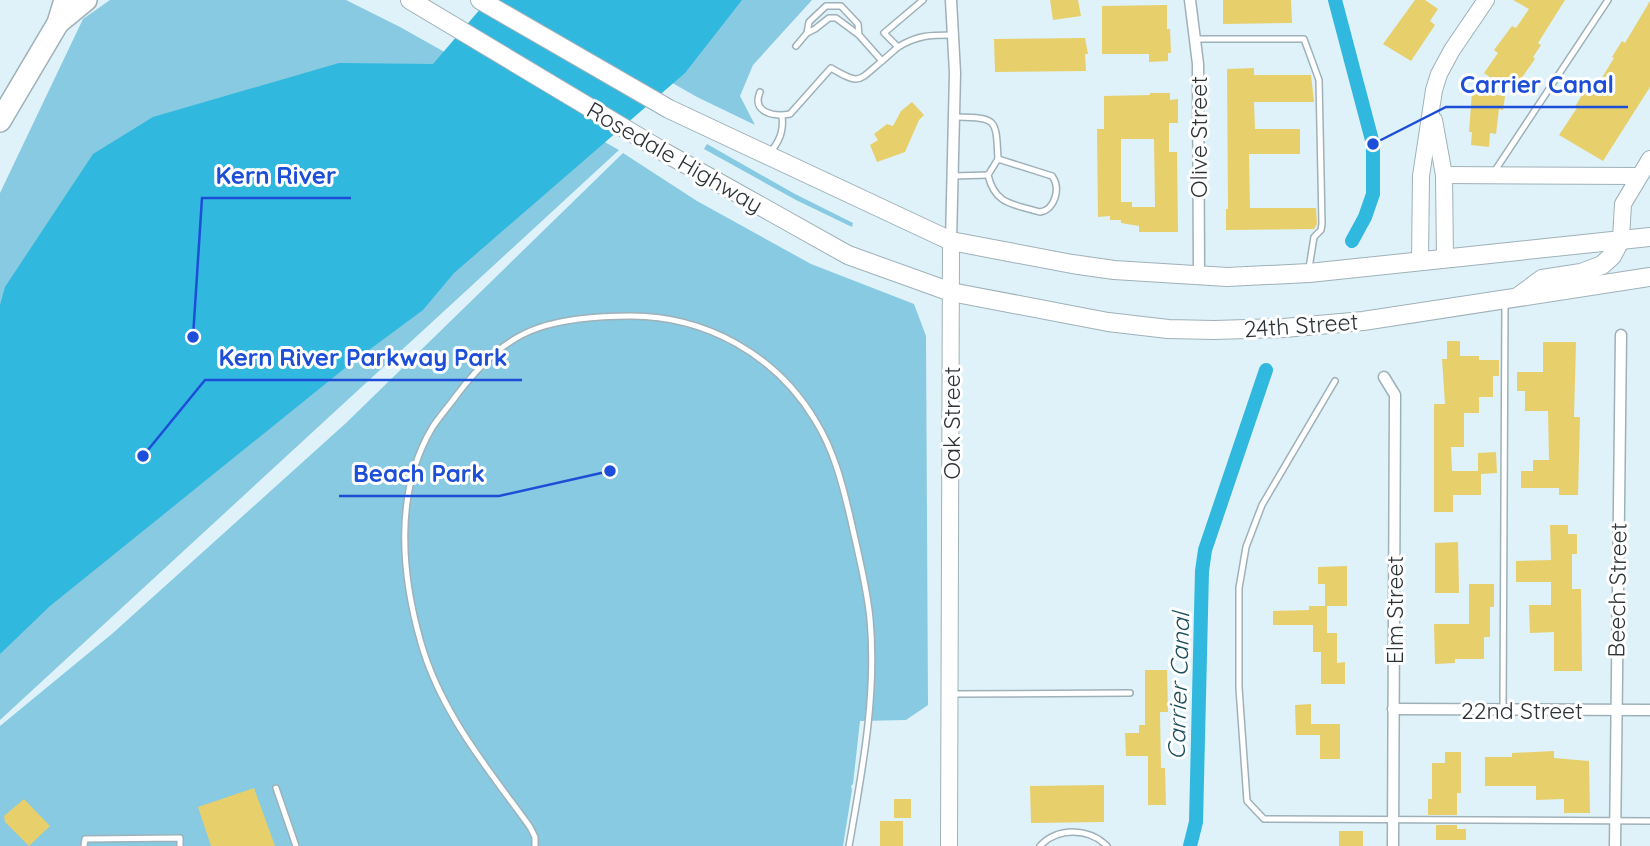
<svg xmlns="http://www.w3.org/2000/svg" width="1650" height="846" font-family="Quicksand,sans-serif">
<rect width="100%" height="100%" fill="#dff2f9"/>
<g fill="#87cae1">
<path d="M110 0H346L400 27 619 150 0 720V193L83 19Z"/>
<path d="M527 0H812L753 65 740 96 755 125 697 97Z"/>
<path d="M707 144 795 194 853 223 852 227 796 200 704 149Z"/>
<path d="M623 153 697 201 811 264 914 304 926 336 928 705 906 720 860 721 853 784 851 786 852 790 843 846H0V726L113 633 346 423Z"/>
</g>
<path fill="#30b8de" d="M488 0H742L685 73 454 273 423 310 350 364 50 606 0 654V305L5 287 93 154 153 117 339 63 433 64Z"/>
<g fill="none" stroke-linecap="round" stroke-linejoin="round">
<g stroke="#30b8de" stroke-width="14">
<path d="M1335 0 1373 144V194L1365 217 1352 241"/>
<path d="M1190 846 1196 822 1202 571 1205 550 1266 370"/>
</g>
</g>
<g fill="#e7cf6b" fill-rule="evenodd">
<path d="M1050 0H1078L1081 16 1053 20Z"/>
<path d="M1223 0H1291L1292 23 1223 24Z"/>
<path d="M1415 0H1425L1438 9 1430 21 1435 25 1411 61 1383 44Z"/>
<path d="M1513 0H1565L1538 43 1541 45 1533 57 1535 59 1518 83 1508 77 1506 88 1484 73 1498 53 1494 50 1512 26 1516 28 1529 9Z"/>
<path d="M1650 1V87L1603 161 1559 135 1577 108 1575 107 1585 89 1592 94 1614 58 1612 57 1622 41 1625 43Z"/>
<path d="M1167 5V29H1170L1171 53H1168V61L1149 62V54H1102V6Z"/>
<path d="M1085 38 1088 54H1085L1086 71 995 72 994 39Z"/>
<path d="M1254 68V75H1311L1314 102H1254L1255 129H1300V154H1249L1250 208H1316L1317 224 1314 229 1226 230V209H1228L1227 69Z"/>
<path d="M1472 92 1505 96 1503 110 1499 109 1496 134 1490 133 1489 147 1471 145 1472 132H1469Z"/>
<path d="M1150 93H1170V100L1178 99V123H1169V152H1177L1178 232H1139V226L1121 223V220H1110V216L1098 217 1097 129H1104V96L1150 95ZM1121 139H1154L1155 207H1132V202H1121Z"/>
<path d="M912 102 924 115 919 120 905 152 877 162 870 145 878 140 874 134 887 124 893 126 901 111Z"/>
<path d="M1447 341H1460V356H1479V360H1499V376H1493V397H1479V413H1464V447H1451L1452 471H1478V453L1496 452 1497 473 1481 474V495H1453V512H1434V404H1445L1442 359H1447Z"/>
<path d="M1543 342H1576L1574 417H1580L1578 495H1559V488H1521V471H1533V460H1549L1548 411H1525V391H1517V372H1543Z"/>
<path d="M1550 525H1568V534H1577V554H1572V589H1581L1582 671H1554V632L1530 633 1529 605H1551V582H1516V561L1551 560Z"/>
<path d="M1458 542 1459 593H1435V543Z"/>
<path d="M1347 566V606H1325V584H1318V567Z"/>
<path d="M1469 584H1494V607H1490V637H1484V659H1455V663L1435 664 1434 624H1469Z"/>
<path d="M1309 606H1327V633H1337V663L1345 662V684H1321V652H1313V625H1273V611L1309 610Z"/>
<path d="M1145 670H1167L1168 712H1160L1161 768H1165L1166 805H1148V756H1126L1125 733H1139V725H1145Z"/>
<path d="M1311 704V724H1340V759H1320V735H1296L1295 705Z"/>
<path d="M1554 751V758L1589 761 1590 813H1564V799L1536 800V786H1485V757H1512V753Z"/>
<path d="M1445 752H1461V793H1457V815H1428V799H1432V763H1445Z"/>
<path d="M1104 785V822L1031 823 1030 786Z"/>
<path d="M254 788 275 846H211L198 807Z"/>
<path d="M24 799 50 826 29 846 5 822 4 816Z"/>
<rect x="894" y="799" width="17" height="19"/>
<rect x="880" y="821" width="23" height="25"/>
<path d="M1436 825H1457V829H1466V840H1436Z"/>
<rect x="1339" y="831" width="24" height="15"/>
</g>
<g fill="none" stroke-linecap="round" stroke-linejoin="round">
<defs>
<g id="lane">
<path d="M923 0 884 33 898 47C918 35 930 35 953 35"/>
<path d="M859 35 836 18H829L815 29 807 33 809 22 826 6H841L858 24 859 35 882 61 898 47"/>
<path d="M1196 39H1304L1319 80 1322 224 1321 230 1314 237 1309 268"/>
<path d="M796 46 807 33"/>
<path d="M760 92C751 113 775 117 790 114L831 68C860 85 857 82 882 61"/>
<path d="M954 117C997 118 996 117 998 159"/>
<path d="M769 154C779 142 784 132 782 116"/>
<path d="M998 159 1052 176C1061 188 1055 210 1040 212 1013 204 995 205 988 175Z"/>
<path d="M1494 172 1608 0"/>
<path d="M953 176 988 175"/>
<path d="M1335 381 1262 505 1246 547 1239 588V688L1247 801 1264 819 1650 821"/>
<path d="M953 694 1130 693"/>
<path d="M1503 710 1505 303"/>
<path d="M276 788 296 846"/>
<path d="M84 846 85 839 180 838V846"/>
<path d="M535 846V837L530 827C488 769 441 713 421 643 401 574 394 492 432 428 439 417 449 406 456 396 478 367 503 340 538 328 567 318 601 316 631 316 706 316 776 355 815 420 834 450 843 486 851 521 858 553 867 587 870 619 877 695 862 772 849 846"/>
<path d="M1040 846C1058 827 1089 828 1107 846"/>
</g>
<g id="street">
<path d="M951 0 955 73 951 241"/>
<path d="M1190 0 1198 64 1199 275"/>
<path d="M1384 377 1395 395 1393 846"/>
<path d="M1393 709 1650 710"/>
<path d="M1615 846 1621 335"/>
</g>
<g id="secondary">
<path d="M1434 120 1444 175 1445 257"/>
<path d="M1444 175 1638 176"/>
<path d="M1621 239 1623 204 1650 159"/>
<path d="M1420 260 1421 176 1434 90 1439 74 1452 50 1486 0"/>
<path d="M949 846 951 241"/>
</g>
<g id="primary">
<path d="M410 0 664 152 848 255 951 292 1108 322 1168 329 1214 330 1284 328 1363 321 1650 277"/>
<path d="M480 0 669 109 951 241 1072 264 1114 270 1227 277 1309 273 1650 237"/>
<path d="M1519 296 1542 279 1581 273 1602 265 1612 256 1621 239"/>
</g>
<g id="highway">
<path d="M58 23 86 0"/>
<path d="M0 121 58 23 65 0"/>
</g>
</defs>
<use href="#lane" stroke="#9fb1b8" stroke-width="8"/>
<use href="#street" stroke="#9fb1b8" stroke-width="13"/>
<use href="#secondary" stroke="#9fb1b8" stroke-width="18"/>
<use href="#primary" stroke="#9fb1b8" stroke-width="20"/>
<use href="#highway" stroke="#9fb1b8" stroke-width="24"/>
<use href="#lane" stroke="#fff" stroke-width="5"/>
<use href="#street" stroke="#fff" stroke-width="10"/>
<use href="#secondary" stroke="#fff" stroke-width="16"/>
<use href="#primary" stroke="#fff" stroke-width="18"/>
<use href="#highway" stroke="#fff" stroke-width="21"/>
</g>
<g text-anchor="middle" dominant-baseline="central" stroke-width="6" stroke-linejoin="round" paint-order="stroke">
<g font-size="23" fill="#2c3336" stroke="#fff">
<text transform="translate(1198 137) rotate(-90)">Olive Street</text>
<text transform="translate(675 157) rotate(30)">Rosedale Highway</text>
<text transform="translate(1301 325) rotate(-4)">24th Street</text>
<text transform="translate(951 423) rotate(-90)">Oak Street</text>
<text transform="translate(1617 590) rotate(-89)">Beech Street</text>
<text transform="translate(1394 610) rotate(-90)">Elm Street</text>
<text x="1522" y="710">22nd Street</text>
</g>
<g font-size="24" font-style="italic" fill="#184e5e" stroke="#fff">
<text transform="translate(1178 686) rotate(-88)">Carrier Canal</text>
</g>
</g>
<path fill="none" stroke="#1d4ed8" stroke-width="2.5" d="M1373 144L1446 107H1628M193 337L202 198H351M143 456L205 380H522M610 471L499 496H339"/>
<g fill="#1d4ed8" stroke="#fff" stroke-width="2.5">
<circle cx="1373" cy="144" r="7"/>
<circle cx="193" cy="337" r="7"/>
<circle cx="143" cy="456" r="7"/>
<circle cx="610" cy="471" r="7"/>
</g>
<g font-size="24" text-anchor="middle" font-weight="bold" fill="#1d4ed8" stroke="#fff" stroke-width="6" stroke-linejoin="round" paint-order="stroke">
<text x="1537" y="93">Carrier Canal</text>
<text x="276" y="184">Kern River</text>
<text x="363" y="366">Kern River Parkway Park</text>
<text x="419" y="482">Beach Park</text>
</g>
</svg>
